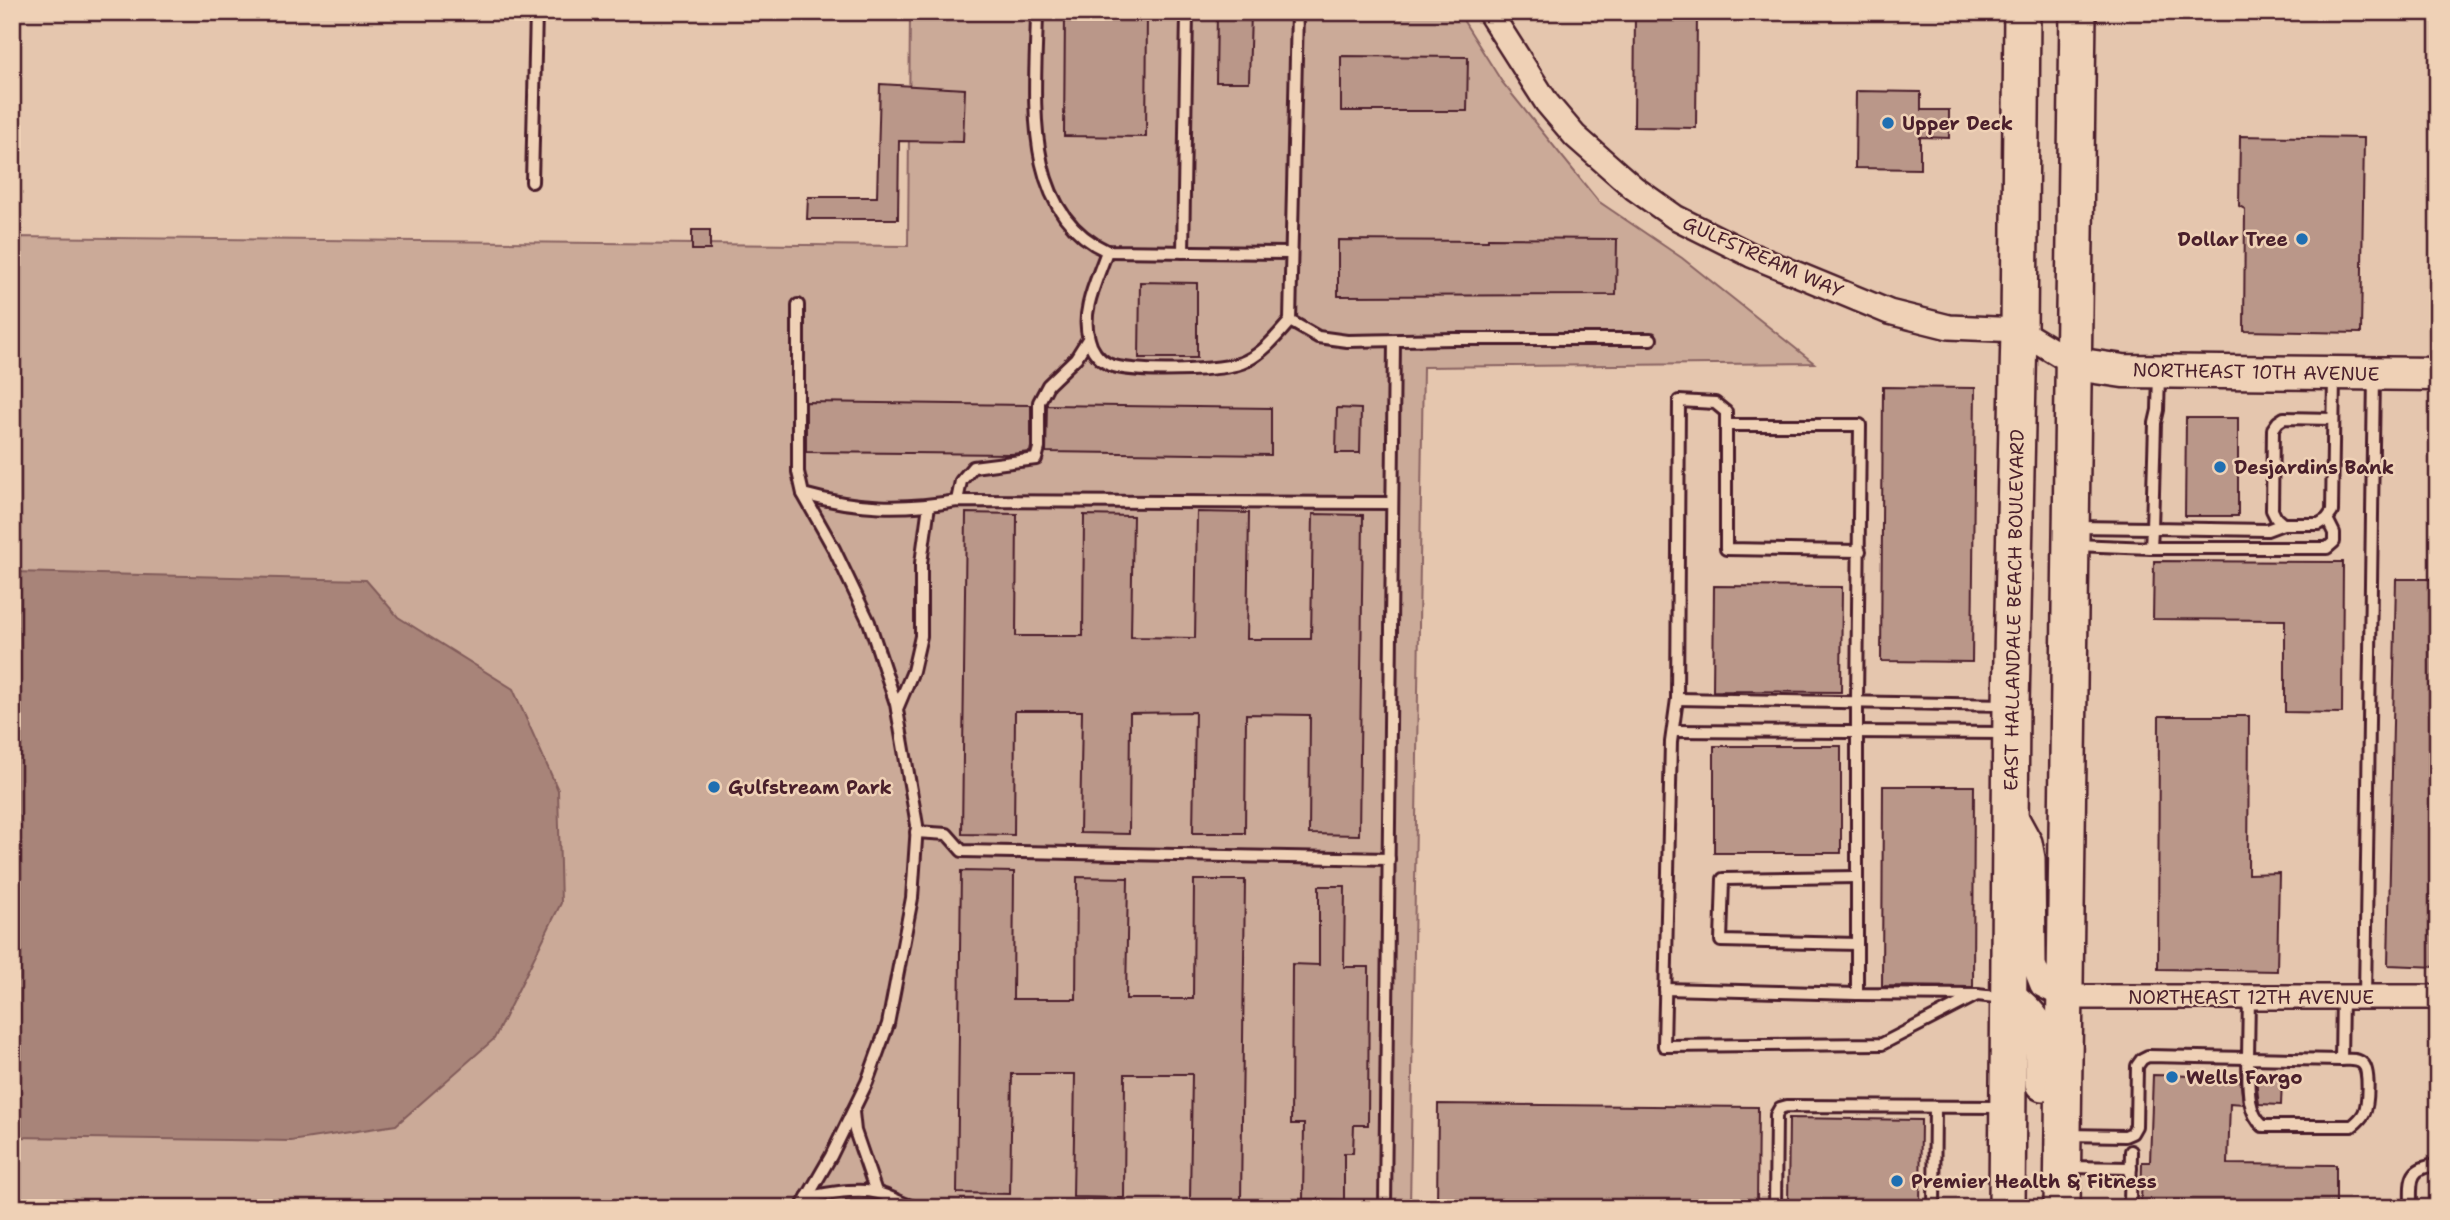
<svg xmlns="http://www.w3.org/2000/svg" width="2450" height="1220" font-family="'Shantell Sans',sans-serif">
<rect width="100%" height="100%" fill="#e5c6ae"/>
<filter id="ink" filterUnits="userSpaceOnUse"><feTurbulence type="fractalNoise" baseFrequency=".0143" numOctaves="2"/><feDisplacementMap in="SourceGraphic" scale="14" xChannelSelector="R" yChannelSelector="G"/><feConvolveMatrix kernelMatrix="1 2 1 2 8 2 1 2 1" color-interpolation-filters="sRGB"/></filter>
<g filter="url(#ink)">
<path fill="#cbaa98" stroke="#8a6462" stroke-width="2" d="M910 12H1458L1502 82 1598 201 1682 258 1814 363 1423 367 1410 1208H12V237L908 246Z"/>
<path fill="#a88479" stroke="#825c5a" stroke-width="2" d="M12 572 366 580 398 617 513 689 558 790 561 903 494 1039 396 1125 291 1141 12 1137Z"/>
<g fill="#ba9789" stroke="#4a1f2b" stroke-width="2">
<path d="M1065 12H1147L1146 137 1064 136Z"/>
<path d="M1217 12H1251L1249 82H1216Z"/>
<path d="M1635 12H1697L1696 128 1634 127Z"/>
<path d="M1341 56 1468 57 1467 111H1341Z"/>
<path d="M880 84 965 89 963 142 899 141 898 219H807L808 197H877Z"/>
<path d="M1856 91 1921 92V110H1949V138L1920 137V169L1855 168Z"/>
<path d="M2240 136 2364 138 2361 333 2244 331 2245 209 2239 206Z"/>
<rect x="692" y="230" width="18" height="20"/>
<path d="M1488 238 1617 239 1616 295 1338 296V240L1488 241Z"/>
<path d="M1140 282 1197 283V358H1139Z"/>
<path d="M1883 387 1975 388 1972 662 1881 661Z"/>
<path d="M806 402 1031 405V447L1030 452 1011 454 806 452Z"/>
<path d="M1047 405 1271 408V455L1046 452Z"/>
<path d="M1337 408 1361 409 1360 453H1336Z"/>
<path d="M2186 418H2238V516H2185Z"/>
<path d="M1197 512 1249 513 1247 639H1311L1313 514 1363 515 1359 835 1309 834 1310 715 1246 714 1245 833H1193L1195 712 1130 713 1129 834 1080 833 1082 711H1015L1014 835 962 834 966 513 1017 514 1016 636H1083L1084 515 1133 516 1131 637 1195 638Z"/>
<path d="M2154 561 2343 562 2342 713 2285 712V620L2153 619Z"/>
<path d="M2396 579H2438V967L2388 965Z"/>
<path d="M1714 586 1842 587 1841 692 1713 691Z"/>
<path d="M2159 716H2249L2248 874 2279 873 2277 971 2158 969Z"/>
<rect x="1714" y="746" width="127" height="107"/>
<path d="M1883 786H1974L1973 987 1882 986Z"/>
<path d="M961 871 1014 872 1013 999H1076L1077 877 1128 878 1126 999H1193L1194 880H1245L1241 1200H1190L1192 1074H1125L1124 1198 1073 1197 1075 1074H1012L1010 1194 957 1193Z"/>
<path d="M1319 886H1345L1344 967H1369L1368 1125H1354L1353 1153H1344V1200L1303 1199 1304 1124H1291L1292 964 1319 965Z"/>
<path d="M2153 1075 2240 1077 2243 1104 2230 1103 2228 1164 2336 1165V1208H2141L2142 1162H2150Z"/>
<path d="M2256 1078H2282L2281 1105 2259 1104Z"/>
<path d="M1438 1104 1758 1107 1757 1208H1437Z"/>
<path d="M1789 1118 1921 1120 1920 1208H1788Z"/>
</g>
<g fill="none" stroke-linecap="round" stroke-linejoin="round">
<defs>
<g id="lane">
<path d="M1037 12C1036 92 1019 211 1107 251L1290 253"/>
<path d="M532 182 536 12"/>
<path d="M1107 251C1098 278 1080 311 1089 339 1091 349 1098 359 1108 364 1128 374 1226 372 1246 361 1264 352 1277 336 1290 321L1318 337 1347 341 1454 339H1651"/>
<path d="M1183 252 1187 14"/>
<path d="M798 305V472L803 494C856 509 903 510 957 501L1392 503"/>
<path d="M1290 321 1297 12"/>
<path d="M2159 374 2158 410 2155 423 2152 528 2267 530 2283 524"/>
<path d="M2333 419 2284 418 2278 422 2273 429 2272 510 2276 518 2283 524H2319L2327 519 2332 512 2334 376"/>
<path d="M1726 425V412L1715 403 1679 401 1677 699 1671 742 1664 1046 1882 1044 1977 995 2005 998"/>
<path d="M957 501 961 481 973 467 1036 459 1039 448V402L1048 385 1076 358 1088 339"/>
<path d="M2075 527 2152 528 2151 548"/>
<path d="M2075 545 2151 548H2327L2334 542V533L2327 519"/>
<path d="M1860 551 1726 549V425H1860L1857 701V994L1977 995"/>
<path d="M1677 699 2007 705"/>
<path d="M897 709 913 671 921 636V563L929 505"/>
<path d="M1673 731 2006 733"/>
<path d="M916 832 947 834 962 851 1389 859"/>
<path d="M1857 944 1721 941 1723 879 1857 877"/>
<path d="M1665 989 1857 994"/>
<path d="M2365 997 2374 377"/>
<path d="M2341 1060C2348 1060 2357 1058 2363 1064 2370 1070 2368 1105 2364 1113 2361 1119 2357 1122 2352 1126H2263C2245 1111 2249 1080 2248 1058L2341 1060 2342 997"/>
<path d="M853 1112 855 1131 876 1192"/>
<path d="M2067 1135 2125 1136 2132 1133 2136 1126 2137 1066 2142 1059 2148 1056 2248 1058 2249 997"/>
<path d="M2067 1167 2131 1168"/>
<path d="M807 1197C827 1194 859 1187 878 1193 893 1197 904 1206 919 1208"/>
<path d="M2130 1205 2131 1151"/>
<path d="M801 1208 831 1156 867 1082 888 1024 912 898 917 825 896 704 869 622 834 549 803 494"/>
<path d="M1385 1208 1394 341"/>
<path d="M1775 1208 1776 1115 1780 1108 1787 1106 2002 1107"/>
<path d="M1934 1208 1935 1107"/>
<path d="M2411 1208C2411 1182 2407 1167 2438 1165"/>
</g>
<g id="street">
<path d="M1489 12 1547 103 1575 136 1634 188 1675 217 1751 255 1889 312 1949 327 2019 330 2075 364"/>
<path d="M2012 809 2030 842 2033 858 2034 965 2042 985 2065 997H2438"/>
</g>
<path id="secondary" d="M2075 364 2123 371 2438 374"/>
<g id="primary">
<path d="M2010 999C2045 1027 2043 1039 2043 1083"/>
<path d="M2007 1208 2011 705 2019 330 2022 12"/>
<path d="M2062 1208 2078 12"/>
</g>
</defs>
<use href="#lane" stroke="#4a1f2b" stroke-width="16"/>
<use href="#street" stroke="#4a1f2b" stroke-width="28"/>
<use href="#secondary" stroke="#4a1f2b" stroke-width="37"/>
<use href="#primary" stroke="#4a1f2b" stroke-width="40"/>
<use href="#lane" stroke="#efd1b6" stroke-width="10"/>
<use href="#street" stroke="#efd1b6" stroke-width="23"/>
<use href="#secondary" stroke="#efd1b6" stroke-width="32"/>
<use href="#primary" stroke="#efd1b6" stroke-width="35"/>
</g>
</g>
<g fill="#1f6fb2" stroke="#efd1b6" stroke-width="2.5">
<circle cx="1888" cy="123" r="7"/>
<circle cx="2302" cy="239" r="7"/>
<circle cx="2220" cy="467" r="7"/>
<circle cx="714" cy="787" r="7"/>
<circle cx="2172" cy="1077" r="7"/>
<circle cx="1897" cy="1181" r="7"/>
</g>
<g text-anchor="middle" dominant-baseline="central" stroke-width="5" stroke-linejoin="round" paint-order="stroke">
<g font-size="19" font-weight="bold" fill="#4a1f2b" stroke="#efd1b6" text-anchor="start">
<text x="1902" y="123">Upper Deck</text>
<text x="2288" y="239" text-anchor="end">Dollar Tree</text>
<text x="2234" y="467">Desjardins Bank</text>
<text x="728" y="787">Gulfstream Park</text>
<text x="2186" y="1077">Wells Fargo</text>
<text x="1911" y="1181">Premier Health &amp; Fitness</text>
</g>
<g font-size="19" fill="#4a1f2b" stroke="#efd1b6">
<text transform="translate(1763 257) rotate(24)">GULFSTREAM WAY</text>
<text transform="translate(2256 372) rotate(1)">NORTHEAST 10TH AVENUE</text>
<text transform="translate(2014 610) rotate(-89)">EAST HALLANDALE BEACH BOULEVARD</text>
<text x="2251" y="997">NORTHEAST 12TH AVENUE</text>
</g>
</g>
<rect width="2450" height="1220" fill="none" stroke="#efd1b6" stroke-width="42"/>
<rect x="21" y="21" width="2408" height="1178" fill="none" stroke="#4a1f2b" stroke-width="2.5" filter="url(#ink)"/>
</svg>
